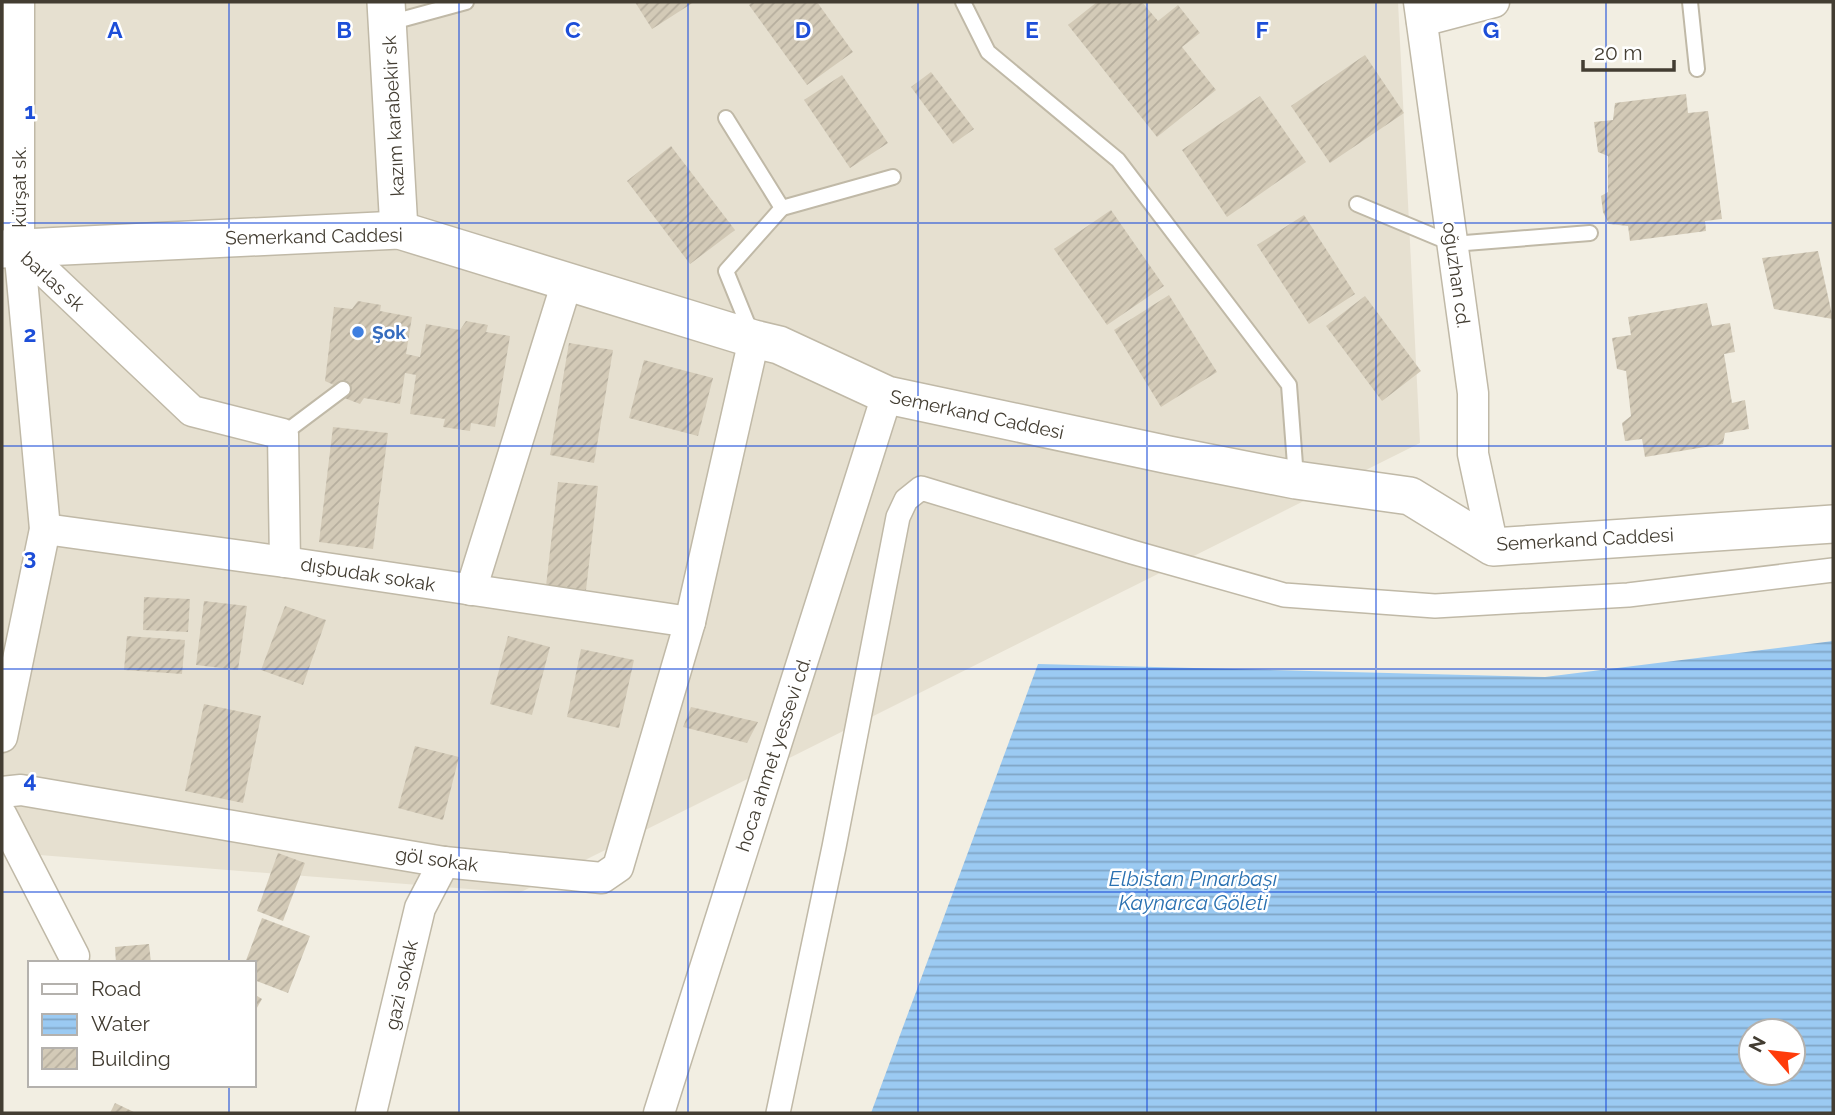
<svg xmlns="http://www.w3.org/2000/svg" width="1835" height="1115" font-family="Raleway,sans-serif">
<defs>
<pattern id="water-rules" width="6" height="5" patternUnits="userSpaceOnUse" patternTransform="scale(1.75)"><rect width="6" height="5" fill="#9bcaf2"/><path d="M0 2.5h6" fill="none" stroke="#80a5c5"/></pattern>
<pattern id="building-hatch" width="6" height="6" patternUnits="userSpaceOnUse" patternTransform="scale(1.75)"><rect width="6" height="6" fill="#d3cab7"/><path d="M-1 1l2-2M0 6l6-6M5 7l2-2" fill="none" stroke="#b6ae9e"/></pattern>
</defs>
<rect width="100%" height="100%" fill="#f2eee2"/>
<path fill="#e6e0d0" d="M2 2H1398L1420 443 519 893 2 852Z"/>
<path fill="url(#water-rules)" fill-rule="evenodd" d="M1833 641V1113H871L1038 664 1545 677ZM1751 1031H1793V1073H1751Z"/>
<g fill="url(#building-hatch)">
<path d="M635 2H694L652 29Z"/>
<path d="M753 2H817L853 52 807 85 749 5Z"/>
<path d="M1097 2H1142L1158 21 1178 5 1200 33 1182 47 1216 90 1157 137 1068 25Z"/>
<path d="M1365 55 1404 113 1330 163 1291 106Z"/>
<path d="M931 72 974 129 953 144 911 87Z"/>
<path d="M842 75 888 143 850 168 804 100Z"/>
<path d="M1686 94 1688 113 1708 111 1722 219 1705 221 1706 231 1630 241 1628 226 1609 224 1603 212 1601 196 1608 192V156L1598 152 1594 122 1613 120 1615 103Z"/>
<path d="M1260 96 1306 162 1227 217 1182 150Z"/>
<path d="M671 146 735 230 690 264 627 181Z"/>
<path d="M1111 210 1164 286 1107 325 1054 249Z"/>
<path d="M1304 215 1355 294 1309 324 1257 245Z"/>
<path d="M1818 251 1833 319 1774 309 1762 258Z"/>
<path d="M1169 295 1217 372 1161 407 1114 330Z"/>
<path d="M1365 296 1421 371 1382 401 1326 326Z"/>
<path d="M358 301 381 305 380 311 412 317 406 354 420 357 426 324 460 330 466 321 488 325 486 332 510 336 495 427 471 423 470 431 443 427 445 419 410 414 416 375 405 373 400 404 364 398 360 404 342 397 343 389 325 381 334 307 352 309Z"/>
<path d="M1707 303 1712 326 1730 323 1735 352 1724 354 1732 403 1745 400 1749 429 1725 433 1723 444 1645 457 1642 439 1625 441 1622 423 1631 416 1626 371 1617 369 1612 338 1631 335 1628 317Z"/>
<path d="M569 343 613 350 594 463 550 455Z"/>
<path d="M644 360 713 378 698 436 629 418Z"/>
<path d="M333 427 388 433 373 549 319 542Z"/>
<path d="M558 482 598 486 586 590 546 586Z"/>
<path d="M144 597 190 599 188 632 143 630Z"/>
<path d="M204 601 247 606 238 670 196 665Z"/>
<path d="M285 606 326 620 303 685 261 670Z"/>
<path d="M127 636 185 640 182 674 124 670Z"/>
<path d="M508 636 550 647 532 715 490 704Z"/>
<path d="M581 649 634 660 619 728 567 717Z"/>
<path d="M204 704 261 716 243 803 185 791Z"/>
<path d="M691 707 758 722 747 743 683 727Z"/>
<path d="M415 746 459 757 443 820 398 808Z"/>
<path d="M278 853 305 863 283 921 257 911Z"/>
<path d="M262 918 310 936 288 993 254 980V963H245Z"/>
<path d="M149 944 151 963H116L115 947Z"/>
<path d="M254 994 262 999 254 1013Z"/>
<path d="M115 1103 136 1113H110Z"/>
</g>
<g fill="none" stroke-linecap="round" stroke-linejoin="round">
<defs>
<g id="service">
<path d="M963 2 988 52 1118 160 1289 385 1296 478"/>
<path d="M1690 2 1697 69"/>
<path d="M389 23 466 2"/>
<path d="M726 118 782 208 726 271 752 335"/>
<path d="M1357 204 1453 244 1590 233"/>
<path d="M782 208 893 177"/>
<path d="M283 434 343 389"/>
</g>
<path id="pedestrian" d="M778 1113 834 847 898 517 906 500 921 488 1132 552 1284 595 1435 606 1628 595 1833 570"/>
<g id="minor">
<path d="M1419 2 1473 393V454L1493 547"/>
<path d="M1422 21 1494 2"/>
<path d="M19 247V2"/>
<path d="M45 529 285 562 690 622"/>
<path d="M471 590 567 282"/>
<path d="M2 737 45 529 19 247 192 411 283 434 285 562"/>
<path d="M2 792 21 790 444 862 602 878 618 867 690 622 754 339"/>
<path d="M2 816 74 956"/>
<path d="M371 1113 420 908 444 862"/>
<path d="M659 1113 887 395"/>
</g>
<g id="tertiary">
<path d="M386 2 399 230"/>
<path d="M2 249 399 230 754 339 779 345 887 395 1169 455 1296 480 1410 496 1493 547 1833 524"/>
</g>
</defs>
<use href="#service" stroke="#c0b9a7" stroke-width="18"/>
<use href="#pedestrian" stroke="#c0b9a7" stroke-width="26"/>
<use href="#minor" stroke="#c0b9a7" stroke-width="33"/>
<use href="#tertiary" stroke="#c0b9a7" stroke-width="40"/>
<use href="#service" stroke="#fff" stroke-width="14"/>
<use href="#pedestrian" stroke="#fff" stroke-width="23"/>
<use href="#minor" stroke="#fff" stroke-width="30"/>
<use href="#tertiary" stroke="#fff" stroke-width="37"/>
</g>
<path fill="none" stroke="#1d4ed8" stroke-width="2" stroke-opacity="0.55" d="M229 2V963M459 2V1113M688 2V1113M918 2V1113M1147 2V1113M1376 2V1113M1606 2V1113M2 223H1833M2 446H1833M2 669H1833M2 892H1833M229 1085V1113"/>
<circle fill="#3f7fe0" stroke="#fff" stroke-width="2.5" cx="358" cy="332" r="7"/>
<g text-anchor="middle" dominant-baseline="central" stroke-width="5" stroke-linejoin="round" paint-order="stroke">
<g font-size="19" fill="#433d32" stroke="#fff">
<text transform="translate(393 116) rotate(-93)">kazım karabekir sk</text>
<text transform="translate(19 187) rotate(-90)">kürşat sk.</text>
<text transform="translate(314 236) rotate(-1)">Semerkand Caddesi</text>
<text transform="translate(1457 275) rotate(82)">oğuzhan cd.</text>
<text transform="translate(53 281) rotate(42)">barlas sk</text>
<text transform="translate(977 414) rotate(12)">Semerkand Caddesi</text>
<text transform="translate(1585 539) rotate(-3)">Semerkand Caddesi</text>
<text transform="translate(368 574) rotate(9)">dışbudak sokak</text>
<text transform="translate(773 754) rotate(-72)">hoca ahmet yessevi cd.</text>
<text transform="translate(437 859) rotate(8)">göl sokak</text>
<text transform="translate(401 985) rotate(-77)">gazi sokak</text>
</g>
<g font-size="19" font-weight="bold" fill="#366cbe" stroke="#fff" text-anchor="start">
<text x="372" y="332">Şok</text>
</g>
<g font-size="21" font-style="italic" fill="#2a71b1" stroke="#fff">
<text x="1193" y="878">Elbistan Pınarbaşı<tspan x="1193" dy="24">Kaynarca Göleti</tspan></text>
</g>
</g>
<g font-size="23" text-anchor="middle" font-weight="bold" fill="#1d4ed8" stroke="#fff" stroke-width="5" stroke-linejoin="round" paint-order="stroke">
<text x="115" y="38">A</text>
<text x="344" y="38">B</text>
<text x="573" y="38">C</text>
<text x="803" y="38">D</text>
<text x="1032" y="38">E</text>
<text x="1262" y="38">F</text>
<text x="1491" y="38">G</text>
<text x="30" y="119">1</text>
<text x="30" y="342">2</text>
<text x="30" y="565">3</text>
<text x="30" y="788">4</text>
</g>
<rect width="1835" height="1115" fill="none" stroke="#433d32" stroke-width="7"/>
<rect x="28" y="961" width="228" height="126" fill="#ffffff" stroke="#b4b1ad" stroke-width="2"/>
<rect x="42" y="984" width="35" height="10" fill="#ffffff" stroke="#b4b1ad" stroke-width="2"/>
<text x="91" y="996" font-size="21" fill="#433d32">Road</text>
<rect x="42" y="1014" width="35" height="21" fill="url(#water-rules)" stroke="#b4b1ad" stroke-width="2"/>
<text x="91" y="1031" font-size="21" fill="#433d32">Water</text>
<rect x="42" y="1048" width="35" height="21" fill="url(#building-hatch)" stroke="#b4b1ad" stroke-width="2"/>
<text x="91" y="1066" font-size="21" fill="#433d32">Building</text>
<g transform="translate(1772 1052) rotate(298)"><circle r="33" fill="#ffffff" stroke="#b4b1ad" stroke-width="2"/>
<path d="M0-5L12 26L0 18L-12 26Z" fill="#ff3c0b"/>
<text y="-10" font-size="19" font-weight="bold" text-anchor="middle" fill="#433d32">N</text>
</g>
<path d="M1583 60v10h91v-10" fill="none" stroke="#433d32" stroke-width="3.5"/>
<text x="1594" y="60" font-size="21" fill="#433d32" stroke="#ffffff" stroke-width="5" paint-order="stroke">20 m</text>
</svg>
